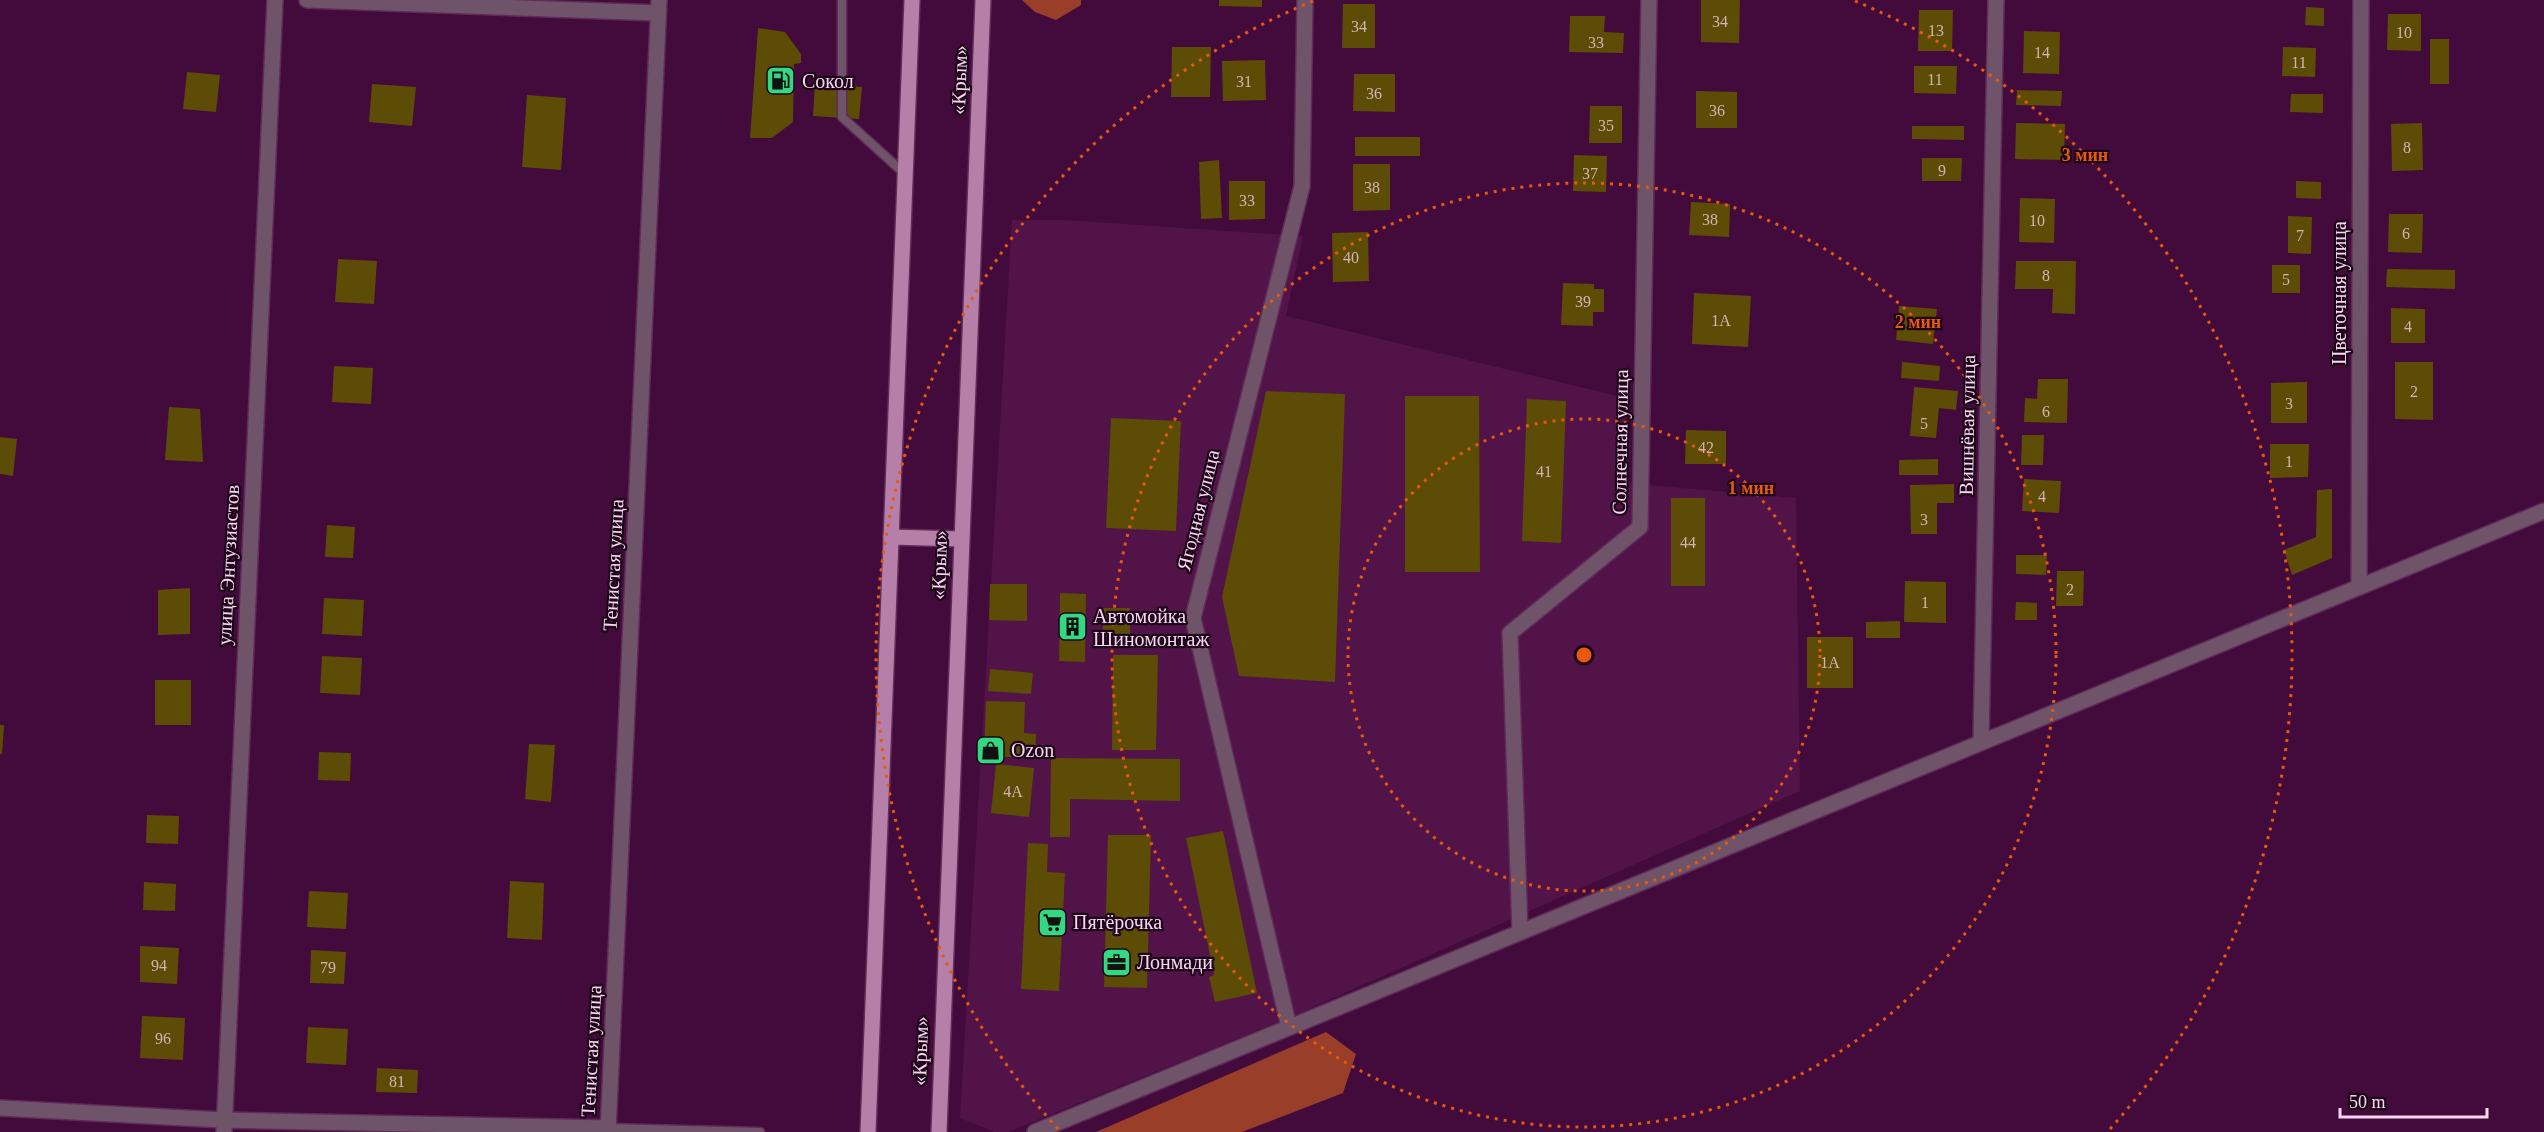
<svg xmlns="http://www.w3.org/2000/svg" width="2544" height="1132" font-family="'Times New Roman',serif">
<rect width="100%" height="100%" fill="#430b3b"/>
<path fill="#511348" d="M1012 220H1065L1303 236 1286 316 1626 398 1624 483 1796 498 1800 791 1295 1015 1008 1132H994L960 1118Z"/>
<g fill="#993e29">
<path d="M1022 0H1081V5L1056 20 1035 12Z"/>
<path d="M1326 1032 1356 1054 1343 1093 1242 1132H1096Z"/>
</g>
<g fill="#5c4c06">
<path d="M1219 0H1262V7L1219 6Z"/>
<path d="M1701 0H1740L1739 43 1701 42Z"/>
<path d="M1343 4H1375V48H1342Z"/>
<path d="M2306 7 2324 8V26L2305 25Z"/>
<path d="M1919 10H1953L1952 51H1918Z"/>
<path d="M2388 14H2421V51L2387 50Z"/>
<path d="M1570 16H1605L1604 32 1624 33 1623 53 1569 52Z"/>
<path d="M758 28 785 32 801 54V63L794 64 793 122 772 138H750Z"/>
<path d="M2024 31 2060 32 2059 74 2023 73Z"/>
<rect x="2430" y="39" width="19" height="45"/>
<path d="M1172 47H1211L1210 97H1171Z"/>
<path d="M2283 47 2316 48 2315 77 2282 76Z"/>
<path d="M1265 60 1266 100 1223 101 1222 61Z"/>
<path d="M1914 66H1957L1956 94 1914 93Z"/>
<path d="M187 72 220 75 216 112 183 109Z"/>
<path d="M1354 74H1395V112L1353 111Z"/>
<path d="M815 83 862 87 859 119 813 116Z"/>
<path d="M372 84 416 87 412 126 369 122Z"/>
<path d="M2017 90 2062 91 2061 106 2016 105Z"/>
<path d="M1696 91 1737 92V128H1696Z"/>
<path d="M2291 94H2323V113L2290 112Z"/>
<path d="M527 95 566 98 561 170 522 167Z"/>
<path d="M1590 106H1622V143H1589Z"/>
<path d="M2016 123 2065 124 2064 160 2015 159Z"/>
<path d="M2422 123 2423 170 2392 171 2391 124Z"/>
<path d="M1912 126H1964V140L1912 139Z"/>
<rect x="1355" y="137" width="65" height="19"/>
<path d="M1574 155 1607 156 1606 192 1573 191Z"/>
<path d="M1922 158H1962L1961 181H1922Z"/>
<path d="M1219 160 1222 218 1201 219 1199 162Z"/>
<path d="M1353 164H1390V210L1353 211Z"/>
<path d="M1229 181H1265V219L1229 220Z"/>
<path d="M2296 181 2321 182V199L2296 198Z"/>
<path d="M2020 198 2055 199 2054 243 2019 242Z"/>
<path d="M1691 202 1730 204 1729 237 1689 235Z"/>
<path d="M2389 214H2423L2422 253 2388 252Z"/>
<path d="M2288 216 2312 217 2311 254 2288 253Z"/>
<path d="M1368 232 1369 281 1333 282 1332 233Z"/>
<path d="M338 259 377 261 374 304 335 302Z"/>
<path d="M2016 261H2076L2075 314 2052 313 2053 289H2015Z"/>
<rect x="2272" y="265" width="28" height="28"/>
<path d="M2387 269 2455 270V289L2386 287Z"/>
<path d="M1563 283 1594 284V289H1604V312H1593V326L1561 325Z"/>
<path d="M1694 293 1751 296 1748 347 1692 344Z"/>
<path d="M1899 306 1937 309 1933 344 1896 340Z"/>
<path d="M2391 308 2425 309V343H2391Z"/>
<path d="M1902 362 1940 366 1939 381 1901 378Z"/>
<path d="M2395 362H2433V420L2395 419Z"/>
<path d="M334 366 373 368 371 404 332 402Z"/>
<path d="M2038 379H2068L2067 423 2024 422 2025 398 2037 399Z"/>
<path d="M2307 382V423H2271V383Z"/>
<path d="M1914 387 1958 391 1956 410 1939 408 1936 438 1910 436Z"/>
<path d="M1266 391 1345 394 1335 682 1239 676 1222 597Z"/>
<path d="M1405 396H1479L1480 572H1405Z"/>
<path d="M1527 399 1566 401 1561 543 1522 541Z"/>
<path d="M169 407 200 409 203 462 165 460Z"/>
<path d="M1111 418 1181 421 1176 531 1106 528Z"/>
<path d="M1686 430 1726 431V464H1685Z"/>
<path d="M2022 435H2044L2043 465H2021Z"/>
<path d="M0 437 17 439 13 476 0 474Z"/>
<path d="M2270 444H2309L2308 477 2270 478Z"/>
<path d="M1938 459V475H1899V460Z"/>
<path d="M2024 479 2061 481 2059 513 2022 511Z"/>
<path d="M1954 484V503H1937V534H1911L1910 485Z"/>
<path d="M2332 489V558L2292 575 2284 550 2316 537 2317 490Z"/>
<rect x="1671" y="498" width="34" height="88"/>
<path d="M327 525 355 527 353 558 325 557Z"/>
<path d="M2016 555H2047L2046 575 2016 574Z"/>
<path d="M2057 571H2084L2083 606H2056Z"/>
<path d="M1905 581 1946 582V623L1904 622Z"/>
<path d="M990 584H1027V621L989 620Z"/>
<path d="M190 588V634L158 635V590Z"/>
<path d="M1060 593 1086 594 1085 662 1059 661Z"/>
<path d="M324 598 364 600 362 636 322 634Z"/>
<path d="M2016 602 2037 603V620H2015Z"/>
<path d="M1103 608H1130V638L1103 637Z"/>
<path d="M1900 621V638H1866V622Z"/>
<rect x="1807" y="637" width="46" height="51"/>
<path d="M1113 655H1158L1156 750H1112Z"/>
<path d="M322 656 362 658 360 695 320 693Z"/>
<path d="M990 669 1033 673 1031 694 988 691Z"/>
<rect x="155" y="680" width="36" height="45"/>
<path d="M986 701 1025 702 1024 733 1036 734 1035 758 984 756Z"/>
<path d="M0 725H4L2 754H0Z"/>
<path d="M529 744 555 745 551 802 525 799Z"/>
<path d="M319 752 351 753 350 781 318 780Z"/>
<path d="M1051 758 1180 759V801L1070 799V837H1050Z"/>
<path d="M996 764 1034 768 1029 817 991 813Z"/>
<path d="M147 815 179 816 178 844 146 843Z"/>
<path d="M1223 831 1257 993 1215 1002 1209 977 1214 975 1186 838Z"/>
<path d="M1108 835H1151L1147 988 1104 987Z"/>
<path d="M1028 843 1048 844 1047 872 1065 873 1059 991 1021 989Z"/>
<path d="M510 881 544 883 542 940 507 938Z"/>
<path d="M144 882 176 884 175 911 143 910Z"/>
<path d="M309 891 348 893 346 929 307 927Z"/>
<path d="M140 946 179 948 177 984 140 982Z"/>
<path d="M311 950 346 952 344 984 310 983Z"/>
<path d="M142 1016 185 1018 183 1060 140 1058Z"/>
<path d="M308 1027 348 1029 346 1065 306 1063Z"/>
<path d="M377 1068 418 1070 417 1093 376 1092Z"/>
</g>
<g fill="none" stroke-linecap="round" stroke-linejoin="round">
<defs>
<g id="lane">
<path d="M842 0V117L905 174"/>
<path d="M609 1128 760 1132"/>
</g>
<g id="street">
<path d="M307 0 658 13"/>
<path d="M2359 587 2361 0"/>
<path d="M1981 742 1996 0"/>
<path d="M1520 932 1510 633 1640 527 1649 0"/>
<path d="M1289 1027 1193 618 1302 186 1305 0"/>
<path d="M0 1108 223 1120 609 1128"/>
<path d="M224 1132 275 0"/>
<path d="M608 1132 659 0"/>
<path d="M1035 1132 2544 511"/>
</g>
<g id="primary">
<path d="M891 537 961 539"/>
<path d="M868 1132 912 0"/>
<path d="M939 1132 983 0"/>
</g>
</defs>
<use href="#lane" stroke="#602b58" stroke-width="11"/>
<use href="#street" stroke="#602b58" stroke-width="18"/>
<use href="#primary" stroke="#602b58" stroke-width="18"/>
<use href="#lane" stroke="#6f5469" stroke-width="8"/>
<use href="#street" stroke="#6f5469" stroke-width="15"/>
<use href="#primary" stroke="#b67faa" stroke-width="15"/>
</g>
<g fill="none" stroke="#e8590c" stroke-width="3" stroke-dasharray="3 6">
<circle cx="1584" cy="655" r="236"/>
<circle cx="1584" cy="655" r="472"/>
<path d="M1058 1129A708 708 0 0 1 1313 1M1855 1A708 708 0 0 1 2110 1129"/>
</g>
<defs>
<symbol id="fuel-square" viewBox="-11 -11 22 22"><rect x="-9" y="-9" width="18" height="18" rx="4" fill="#33d882" stroke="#1d0619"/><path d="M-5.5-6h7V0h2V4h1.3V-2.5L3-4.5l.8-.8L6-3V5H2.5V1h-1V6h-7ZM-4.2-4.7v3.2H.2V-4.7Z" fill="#111"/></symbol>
<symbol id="building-square" viewBox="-11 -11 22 22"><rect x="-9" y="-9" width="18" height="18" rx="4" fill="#33d882" stroke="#1d0619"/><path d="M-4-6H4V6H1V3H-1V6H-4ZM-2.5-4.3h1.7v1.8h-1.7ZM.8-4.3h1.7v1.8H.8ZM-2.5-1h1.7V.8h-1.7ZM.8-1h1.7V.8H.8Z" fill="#111"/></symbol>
<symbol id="shop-square" viewBox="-11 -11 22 22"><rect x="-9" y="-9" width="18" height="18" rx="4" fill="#33d882" stroke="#1d0619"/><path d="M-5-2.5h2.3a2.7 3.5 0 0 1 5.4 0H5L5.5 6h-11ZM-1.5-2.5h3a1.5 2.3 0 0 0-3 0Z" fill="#111"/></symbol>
<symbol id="supermarket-square" viewBox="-11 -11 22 22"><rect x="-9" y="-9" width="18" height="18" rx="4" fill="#33d882" stroke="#1d0619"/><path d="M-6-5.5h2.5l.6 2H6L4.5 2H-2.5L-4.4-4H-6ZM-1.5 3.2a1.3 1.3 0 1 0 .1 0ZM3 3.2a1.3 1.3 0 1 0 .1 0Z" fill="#111"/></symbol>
<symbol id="office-square" viewBox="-11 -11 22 22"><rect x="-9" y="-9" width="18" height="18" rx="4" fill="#33d882" stroke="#1d0619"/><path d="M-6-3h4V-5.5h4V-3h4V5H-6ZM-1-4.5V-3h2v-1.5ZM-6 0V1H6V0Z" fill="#111"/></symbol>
</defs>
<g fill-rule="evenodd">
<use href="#fuel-square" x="764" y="64" width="33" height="33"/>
<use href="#building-square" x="1056" y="610" width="33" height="33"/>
<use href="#shop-square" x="974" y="734" width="33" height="33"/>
<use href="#supermarket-square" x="1036" y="906" width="33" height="33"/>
<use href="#office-square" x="1100" y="946" width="33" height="33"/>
</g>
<g text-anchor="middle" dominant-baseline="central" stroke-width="4.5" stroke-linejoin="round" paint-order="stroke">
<g font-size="16" fill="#d2b4b6">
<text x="1720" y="21">34</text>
<text x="1359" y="26">34</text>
<text x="1936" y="30">13</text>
<text x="2404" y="32">10</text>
<text x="1596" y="42">33</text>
<text x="2042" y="52">14</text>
<text x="2299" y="62">11</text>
<text x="1935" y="79">11</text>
<text x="1244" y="81">31</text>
<text x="1374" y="93">36</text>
<text x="1717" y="110">36</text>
<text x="1606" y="125">35</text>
<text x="2407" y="147">8</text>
<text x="1942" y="170">9</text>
<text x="1590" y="173">37</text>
<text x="1372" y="187">38</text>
<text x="1247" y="200">33</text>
<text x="1710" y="219">38</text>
<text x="2037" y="220">10</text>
<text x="2406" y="233">6</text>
<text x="2300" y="235">7</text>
<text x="1351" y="257">40</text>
<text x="2046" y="275">8</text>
<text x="2286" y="279">5</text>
<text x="1583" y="301">39</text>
<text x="1721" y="320">1А</text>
<text x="2408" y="326">4</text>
<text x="2414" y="391">2</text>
<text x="2289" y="403">3</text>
<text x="2046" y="411">6</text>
<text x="1924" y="423">5</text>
<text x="1706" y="447">42</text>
<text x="2289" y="461">1</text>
<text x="1544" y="471">41</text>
<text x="2042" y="496">4</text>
<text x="1924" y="519">3</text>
<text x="1688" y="542">44</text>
<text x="2070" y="589">2</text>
<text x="1925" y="602">1</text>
<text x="1830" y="662">1А</text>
<text x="1013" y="791">4А</text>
<text x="159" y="965">94</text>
<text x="328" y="967">79</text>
<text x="163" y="1038">96</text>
<text x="397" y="1081">81</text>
</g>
<g font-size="20" fill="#f9d6f0" stroke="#1d0619">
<text transform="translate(959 80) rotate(-88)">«Крым»</text>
<text transform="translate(2339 293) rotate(-90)">Цветочная улица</text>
<text transform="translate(1967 425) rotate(-89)">Вишнёвая улица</text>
<text transform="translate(1620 442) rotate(-89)">Солнечная улица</text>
<text transform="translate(1198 510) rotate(-76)">Ягодная улица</text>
<text transform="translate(228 565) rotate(-87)">улица Энтузиастов</text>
<text transform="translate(613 565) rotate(-87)">Тенистая улица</text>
<text transform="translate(939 565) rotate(-88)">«Крым»</text>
<text transform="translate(591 1051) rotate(-87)">Тенистая улица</text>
<text transform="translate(920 1051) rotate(-88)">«Крым»</text>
</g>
<g font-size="20" fill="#f9d6f0" stroke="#1d0619" text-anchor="start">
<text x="802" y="81">Сокол</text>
<text x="1093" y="616">Автомойка<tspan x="1093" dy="23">Шиномонтаж</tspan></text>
<text x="1011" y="750">Ozon</text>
<text x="1073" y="922">Пятёрочка</text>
<text x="1137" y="962">Лонмади</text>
</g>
</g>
<circle cx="1584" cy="655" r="9" fill="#e8590c" stroke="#1d0619" stroke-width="3"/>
<g font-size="18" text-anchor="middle" font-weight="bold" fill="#e8590c" stroke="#1d0619" stroke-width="4.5" stroke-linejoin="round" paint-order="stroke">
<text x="2085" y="161">3 мин</text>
<text x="1918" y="328">2 мин</text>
<text x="1751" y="494">1 мин</text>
</g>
<path d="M2340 1108v9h147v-9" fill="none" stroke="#f9d6f0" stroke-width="3"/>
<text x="2349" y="1108" font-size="18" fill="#f9d6f0" stroke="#1d0619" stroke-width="4.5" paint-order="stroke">50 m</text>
</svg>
